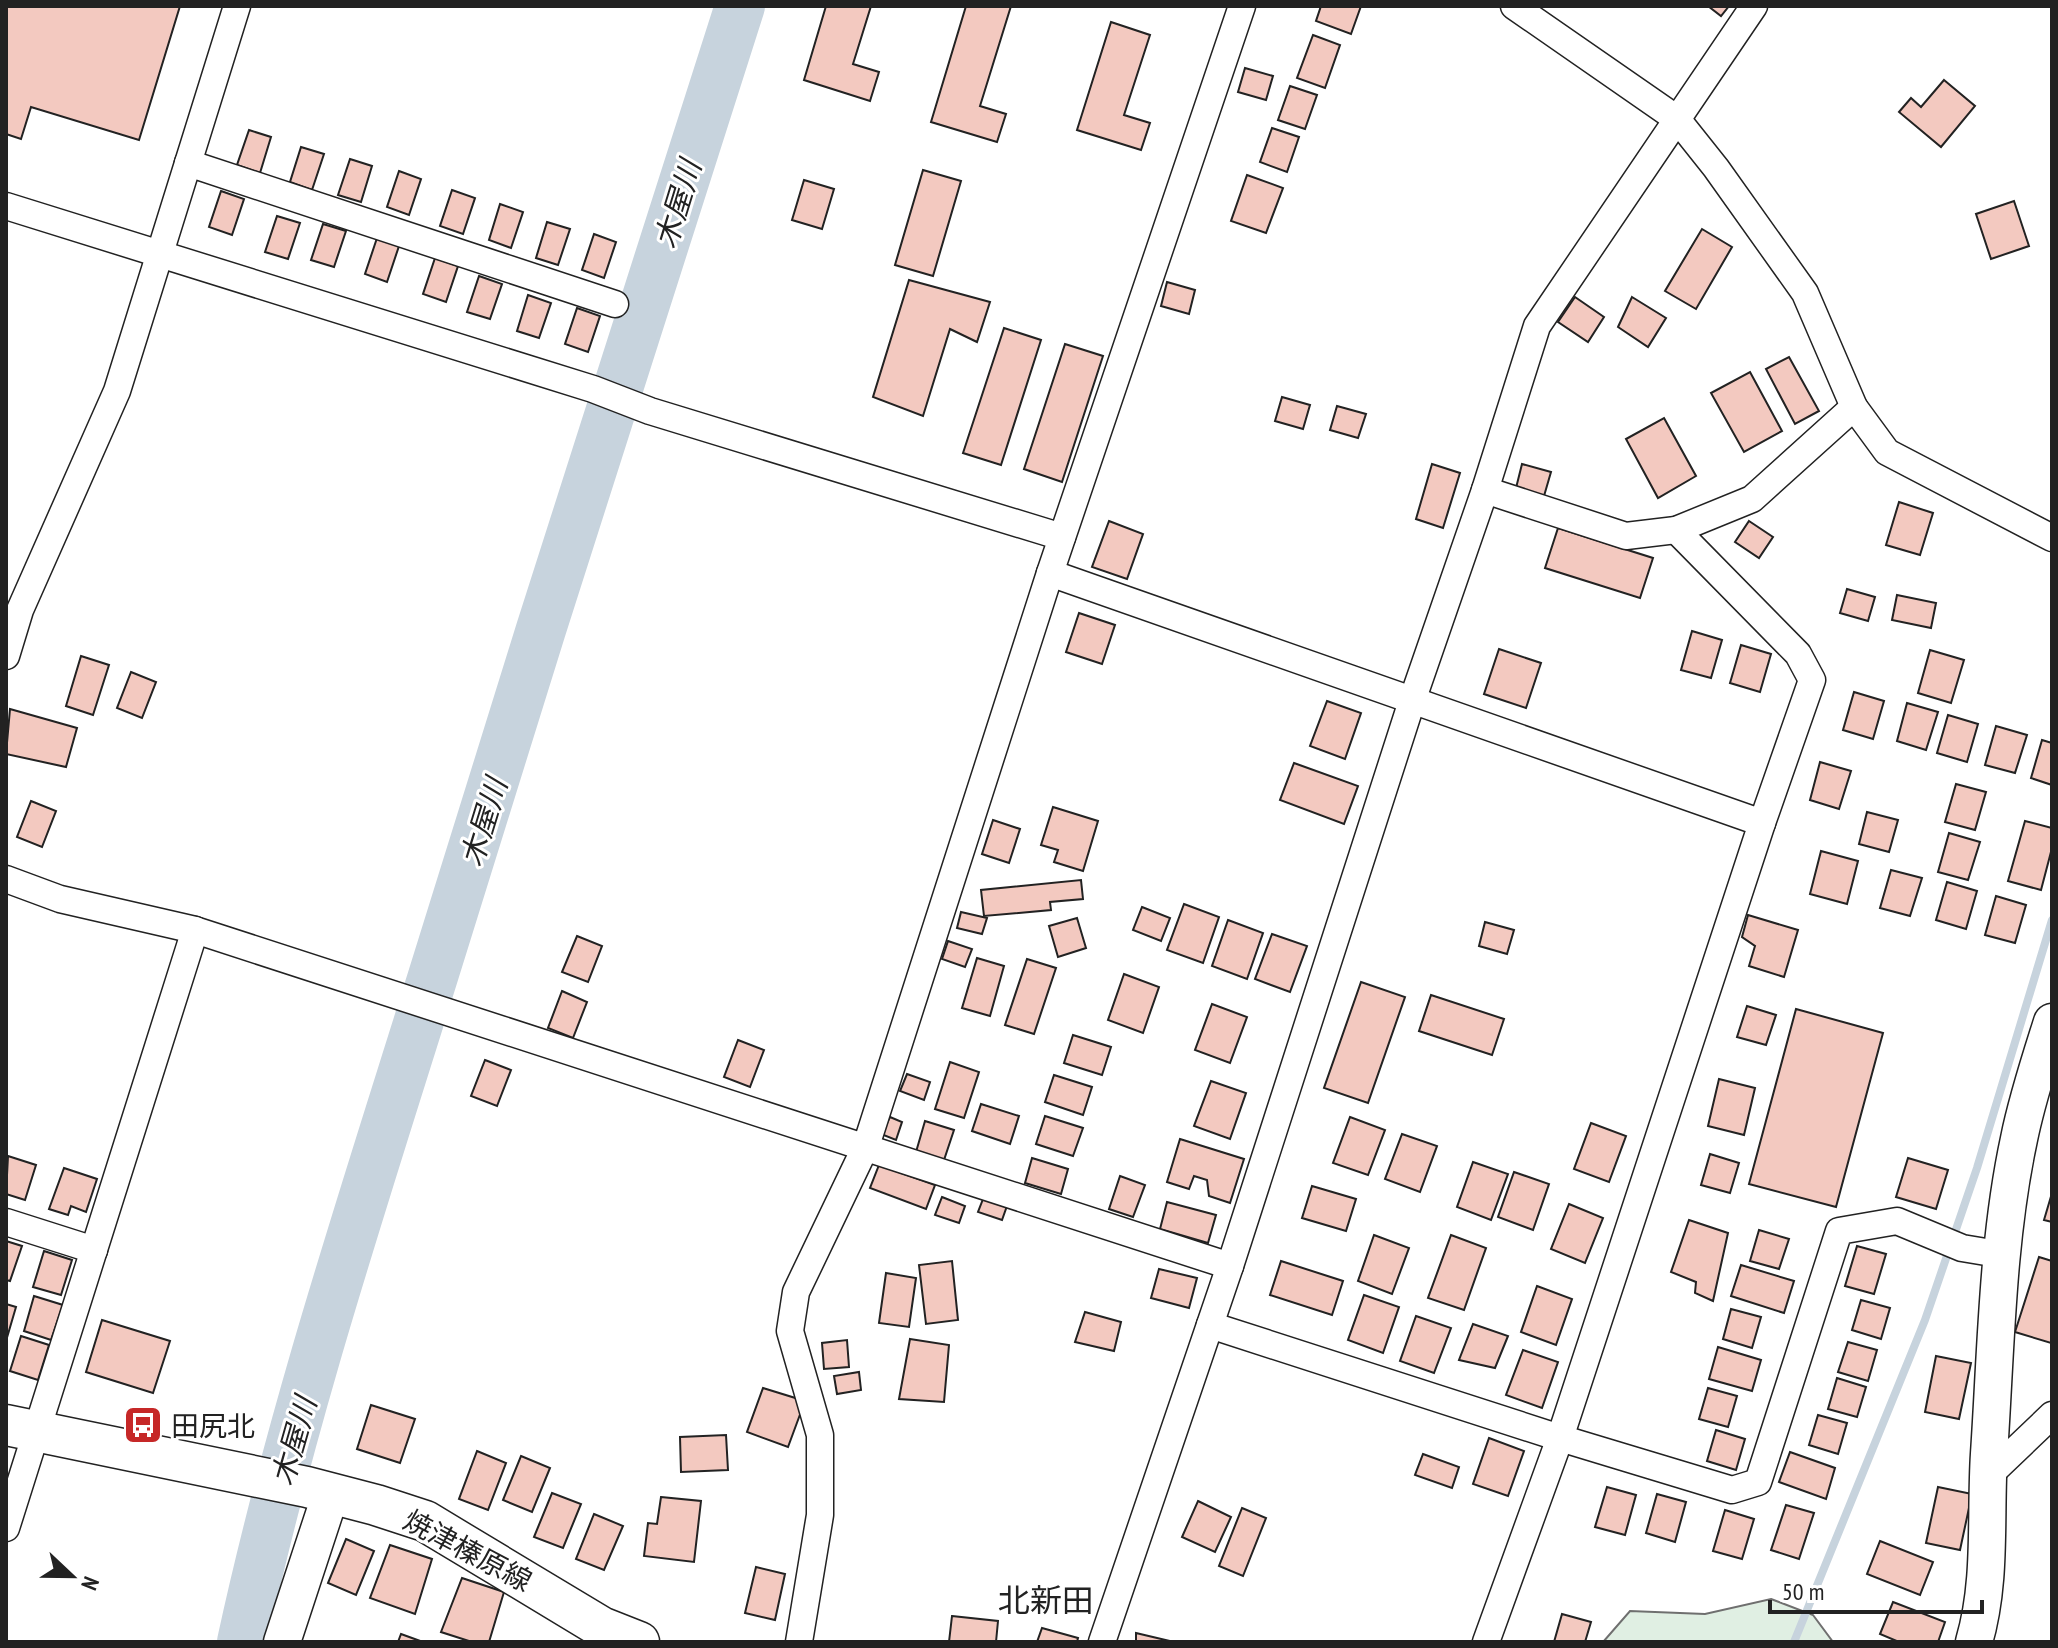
<svg xmlns="http://www.w3.org/2000/svg" width="2058" height="1648" font-family="'PT Sans Narrow','Noto Sans JP',sans-serif">
<rect width="100%" height="100%" fill="#fff"/>
<path fill="#e0efe3" stroke="#6f6f6f" stroke-width="2" d="M1771 1599 1813 1615 1833 1642H1603L1630 1611 1705 1614Z"/>
<g fill="none" stroke-linecap="round" stroke-linejoin="round">
<path stroke="#c7d3dd" stroke-width="8" d="M1794 1642 1925 1320 1977 1168 2052 920"/>
<path stroke="#c7d3dd" stroke-width="50" d="M242 1642C291 1416 365 1194 434 973 534 650 635 328 740 6"/>
</g>
<g fill="#f3c9c0" stroke="#222" stroke-width="2">
<path d="M6 6H180L139 140 31 107 21 139 6 134Z"/>
<path d="M826 6H871L853 64 879 72 870 101 804 80Z"/>
<path d="M966 6H1011L980 106 1006 114 997 142 931 122Z"/>
<path d="M1321 6H1361L1351 34 1316 21Z"/>
<path d="M1708 6H1729L1721 16Z"/>
<path d="M1111 22 1150 35 1124 115 1150 123 1141 150 1077 130Z"/>
<path d="M1313 35 1340 45 1325 88 1297 78Z"/>
<path d="M1245 68 1273 76 1266 100 1238 92Z"/>
<path d="M1944 80 1975 106 1941 147 1899 112 1911 98 1921 107Z"/>
<path d="M1290 86 1317 95 1305 129 1278 120Z"/>
<path d="M1272 128 1299 137 1287 172 1260 162Z"/>
<path d="M249 130 271 137 260 173 237 165Z"/>
<path d="M301 147 324 154 312 190 290 182Z"/>
<path d="M350 159 372 166 361 202 338 195Z"/>
<path d="M923 170 961 181 933 276 895 265Z"/>
<path d="M399 171 421 179 409 215 387 207Z"/>
<path d="M1247 175 1283 188 1266 233 1231 221Z"/>
<path d="M804 180 834 189 822 229 792 220Z"/>
<path d="M452 190 475 198 463 234 440 226Z"/>
<path d="M221 191 244 199 232 235 209 227Z"/>
<path d="M2014 201 2029 246 1991 259 1976 214Z"/>
<path d="M500 204 523 212 511 248 489 240Z"/>
<path d="M277 216 300 223 288 259 265 252Z"/>
<path d="M547 222 570 229 558 265 536 258Z"/>
<path d="M323 224 346 231 334 267 311 260Z"/>
<path d="M1702 229 1732 247 1696 309 1665 291Z"/>
<path d="M594 234 616 242 604 278 582 270Z"/>
<path d="M377 238 399 246 387 282 365 274Z"/>
<path d="M435 258 458 266 446 302 423 294Z"/>
<path d="M479 276 502 284 490 319 467 312Z"/>
<path d="M909 280 990 302 977 342 950 329 923 416 873 397Z"/>
<path d="M1167 282 1195 290 1189 314 1161 306Z"/>
<path d="M528 295 551 303 539 338 517 331Z"/>
<path d="M1575 297 1604 317 1588 342 1558 322Z"/>
<path d="M1632 297 1666 318 1648 347 1618 327Z"/>
<path d="M577 308 600 316 588 352 565 344Z"/>
<path d="M1004 328 1041 340 1001 465 963 453Z"/>
<path d="M1065 344 1103 356 1062 482 1024 469Z"/>
<path d="M1789 357 1819 411 1795 424 1766 369Z"/>
<path d="M1750 372 1782 431 1744 452 1711 393Z"/>
<path d="M1282 397 1310 405 1303 429 1275 421Z"/>
<path d="M1337 406 1366 414 1358 438 1330 430Z"/>
<path d="M1664 418 1696 476 1658 498 1626 439Z"/>
<path d="M1432 464 1460 473 1443 528 1416 519Z"/>
<path d="M1522 464 1551 472 1544 496 1516 488Z"/>
<path d="M1899 502 1933 513 1920 555 1886 545Z"/>
<path d="M1109 521 1143 534 1127 579 1092 567Z"/>
<path d="M1749 521 1773 537 1759 558 1735 542Z"/>
<path d="M1558 528 1653 558 1640 598 1545 568Z"/>
<path d="M1847 589 1875 597 1868 621 1840 613Z"/>
<path d="M1897 595 1936 603 1931 628 1892 620Z"/>
<path d="M1079 613 1115 625 1102 664 1066 652Z"/>
<path d="M1692 631 1722 640 1711 678 1681 670Z"/>
<path d="M1741 645 1771 654 1760 692 1730 683Z"/>
<path d="M1499 649 1541 663 1526 708 1484 694Z"/>
<path d="M1930 650 1964 660 1951 703 1918 693Z"/>
<path d="M81 656 109 665 93 715 66 706Z"/>
<path d="M131 672 156 682 142 718 117 708Z"/>
<path d="M1854 692 1884 701 1873 739 1843 730Z"/>
<path d="M1327 701 1361 713 1345 759 1310 746Z"/>
<path d="M1907 703 1938 712 1926 750 1897 741Z"/>
<path d="M10 709 77 728 66 767 6 754Z"/>
<path d="M1948 715 1978 724 1967 762 1937 753Z"/>
<path d="M1996 726 2027 735 2015 773 1985 765Z"/>
<path d="M2042 740 2052 743V785L2031 778Z"/>
<path d="M1820 762 1851 771 1839 809 1810 800Z"/>
<path d="M1294 763 1358 786 1344 824 1280 800Z"/>
<path d="M1956 784 1986 792 1975 830 1945 822Z"/>
<path d="M31 801 56 811 42 847 17 837Z"/>
<path d="M1053 807 1098 821 1083 871 1054 862 1058 850 1041 845Z"/>
<path d="M1867 812 1898 820 1889 852 1859 844Z"/>
<path d="M993 820 1020 829 1009 863 982 854Z"/>
<path d="M2025 821 2052 828V848L2041 890 2008 881Z"/>
<path d="M1949 833 1980 842 1968 880 1938 872Z"/>
<path d="M1821 851 1858 861 1847 904 1810 894Z"/>
<path d="M1891 870 1922 878 1910 916 1880 908Z"/>
<path d="M1081 880 1083 899 1050 902 1051 910 984 916 981 890Z"/>
<path d="M1947 882 1977 891 1966 929 1936 920Z"/>
<path d="M1996 896 2026 905 2015 943 1985 935Z"/>
<path d="M1184 904 1219 917 1203 963 1167 950Z"/>
<path d="M1142 907 1170 918 1161 941 1133 930Z"/>
<path d="M961 912 987 918 982 934 957 928Z"/>
<path d="M1748 915 1798 930 1784 977 1749 966 1755 946 1742 937Z"/>
<path d="M1077 918 1086 948 1058 957 1049 926Z"/>
<path d="M1228 920 1263 933 1247 979 1212 966Z"/>
<path d="M1485 922 1514 930 1507 954 1479 946Z"/>
<path d="M1272 934 1307 946 1290 992 1255 979Z"/>
<path d="M577 936 602 946 588 982 562 972Z"/>
<path d="M948 941 972 949 965 967 942 959Z"/>
<path d="M977 958 1004 966 990 1016 962 1008Z"/>
<path d="M1027 959 1056 968 1034 1034 1005 1025Z"/>
<path d="M1124 974 1159 987 1143 1033 1108 1020Z"/>
<path d="M1361 982 1405 997 1368 1103 1324 1088Z"/>
<path d="M562 991 587 1002 573 1038 548 1028Z"/>
<path d="M1431 995 1504 1019 1492 1055 1419 1031Z"/>
<path d="M1212 1004 1247 1017 1230 1063 1195 1050Z"/>
<path d="M1747 1006 1776 1015 1766 1045 1737 1037Z"/>
<path d="M1796 1009 1883 1033 1836 1207 1749 1184Z"/>
<path d="M1073 1035 1111 1047 1102 1075 1064 1063Z"/>
<path d="M738 1040 764 1050 750 1087 724 1077Z"/>
<path d="M485 1060 511 1070 497 1106 471 1096Z"/>
<path d="M950 1062 979 1072 964 1118 935 1109Z"/>
<path d="M907 1074 930 1082 924 1100 900 1091Z"/>
<path d="M1054 1075 1092 1087 1083 1115 1045 1102Z"/>
<path d="M1719 1079 1755 1088 1744 1135 1708 1126Z"/>
<path d="M1211 1081 1246 1093 1230 1139 1194 1126Z"/>
<path d="M981 1104 1019 1116 1010 1144 972 1131Z"/>
<path d="M1045 1116 1083 1128 1073 1156 1036 1144Z"/>
<path d="M890 1117 902 1122 896 1140 881 1134Z"/>
<path d="M1350 1117 1385 1130 1368 1175 1333 1163Z"/>
<path d="M925 1121 954 1130 944 1160 916 1152Z"/>
<path d="M1591 1123 1626 1136 1609 1182 1574 1169Z"/>
<path d="M1402 1134 1437 1146 1420 1192 1385 1179Z"/>
<path d="M1180 1139 1244 1159 1230 1203 1209 1196 1207 1180 1194 1176 1189 1189 1167 1182Z"/>
<path d="M1710 1154 1739 1163 1730 1193 1701 1185Z"/>
<path d="M8 1156 36 1165 25 1200 6 1194Z"/>
<path d="M1032 1158 1068 1169 1061 1194 1025 1183Z"/>
<path d="M1908 1158 1948 1170 1936 1209 1896 1197Z"/>
<path d="M1473 1162 1508 1174 1491 1220 1457 1207Z"/>
<path d="M879 1165 935 1185 926 1209 870 1188Z"/>
<path d="M64 1168 97 1179 86 1212 71 1206 68 1215 49 1209Z"/>
<path d="M1514 1172 1549 1184 1533 1230 1498 1217Z"/>
<path d="M1120 1176 1145 1185 1133 1217 1109 1209Z"/>
<path d="M1312 1186 1356 1199 1346 1231 1302 1218Z"/>
<path d="M2052 1193V1222L2044 1220Z"/>
<path d="M985 1194 1008 1203 1002 1220 978 1212Z"/>
<path d="M942 1197 965 1206 959 1223 935 1215Z"/>
<path d="M1167 1202 1216 1215 1208 1243 1160 1229Z"/>
<path d="M1569 1204 1603 1218 1585 1263 1551 1249Z"/>
<path d="M1689 1220 1728 1233 1713 1301 1695 1293 1696 1282 1671 1272Z"/>
<path d="M1759 1230 1789 1239 1779 1269 1750 1261Z"/>
<path d="M1374 1235 1409 1248 1392 1294 1358 1281Z"/>
<path d="M1451 1235 1486 1248 1464 1310 1428 1298Z"/>
<path d="M6 1241 22 1246 10 1281 6 1280Z"/>
<path d="M1857 1246 1886 1254 1874 1294 1845 1286Z"/>
<path d="M44 1251 72 1260 61 1295 33 1287Z"/>
<path d="M2039 1257 2052 1261 2051 1343 2015 1332Z"/>
<path d="M952 1261 958 1320 926 1324 919 1265Z"/>
<path d="M1281 1261 1343 1281 1332 1315 1270 1295Z"/>
<path d="M1741 1265 1794 1281 1784 1313 1731 1296Z"/>
<path d="M1159 1269 1197 1278 1189 1308 1151 1298Z"/>
<path d="M886 1273 916 1278 909 1327 879 1323Z"/>
<path d="M1537 1286 1572 1299 1556 1345 1521 1332Z"/>
<path d="M1364 1295 1399 1307 1383 1353 1348 1340Z"/>
<path d="M34 1296 63 1305 51 1340 24 1331Z"/>
<path d="M1861 1300 1890 1308 1881 1339 1852 1330Z"/>
<path d="M6 1304 16 1307 6 1341Z"/>
<path d="M1731 1309 1761 1317 1752 1348 1723 1339Z"/>
<path d="M1085 1312 1121 1322 1114 1351 1075 1342Z"/>
<path d="M1416 1316 1451 1328 1434 1373 1400 1361Z"/>
<path d="M102 1320 170 1341 153 1393 86 1372Z"/>
<path d="M1473 1324 1508 1336 1495 1368 1459 1360Z"/>
<path d="M21 1336 49 1345 38 1380 10 1371Z"/>
<path d="M910 1339 949 1345 944 1402 899 1399Z"/>
<path d="M847 1340 849 1367 824 1369 822 1343Z"/>
<path d="M1848 1342 1877 1350 1868 1381 1838 1372Z"/>
<path d="M1718 1347 1761 1360 1752 1391 1709 1379Z"/>
<path d="M1523 1350 1558 1362 1542 1408 1506 1395Z"/>
<path d="M1936 1356 1971 1363 1959 1419 1925 1412Z"/>
<path d="M859 1372 861 1390 837 1394 834 1376Z"/>
<path d="M1837 1378 1866 1387 1857 1417 1828 1409Z"/>
<path d="M763 1388 805 1401 788 1447 747 1432Z"/>
<path d="M1708 1388 1737 1396 1728 1427 1699 1419Z"/>
<path d="M371 1405 415 1419 400 1463 357 1449Z"/>
<path d="M1818 1415 1847 1423 1838 1454 1809 1445Z"/>
<path d="M1716 1430 1745 1439 1736 1470 1707 1461Z"/>
<path d="M726 1435 728 1470 681 1472 680 1437Z"/>
<path d="M1489 1438 1524 1451 1508 1496 1473 1484Z"/>
<path d="M477 1451 506 1463 488 1510 459 1499Z"/>
<path d="M1790 1452 1835 1468 1826 1499 1779 1482Z"/>
<path d="M1423 1454 1459 1467 1452 1488 1415 1475Z"/>
<path d="M521 1456 550 1468 532 1512 503 1500Z"/>
<path d="M1607 1487 1636 1495 1625 1535 1595 1527Z"/>
<path d="M1938 1487 1972 1494 1960 1550 1926 1543Z"/>
<path d="M552 1493 581 1504 563 1548 534 1537Z"/>
<path d="M1657 1494 1686 1502 1675 1542 1646 1533Z"/>
<path d="M661 1497 701 1501 694 1562 644 1556 648 1523 657 1524Z"/>
<path d="M1198 1501 1231 1517 1215 1552 1182 1537Z"/>
<path d="M1786 1505 1814 1513 1799 1559 1771 1550Z"/>
<path d="M1242 1508 1266 1518 1243 1576 1219 1566Z"/>
<path d="M1725 1510 1754 1519 1742 1559 1713 1551Z"/>
<path d="M594 1514 623 1526 604 1570 576 1559Z"/>
<path d="M346 1539 374 1551 356 1595 328 1583Z"/>
<path d="M1880 1541 1933 1562 1920 1595 1867 1574Z"/>
<path d="M390 1545 432 1559 415 1614 370 1598Z"/>
<path d="M756 1567 785 1574 775 1620 745 1613Z"/>
<path d="M462 1578 504 1592 489 1642H472L441 1632Z"/>
<path d="M1893 1602 1945 1622 1938 1642H1899L1880 1634Z"/>
<path d="M1562 1614 1591 1622 1585 1642H1554Z"/>
<path d="M952 1616 998 1621 996 1642H949Z"/>
<path d="M1042 1628 1078 1638 1077 1642H1037Z"/>
<path d="M1136 1633 1174 1642H1136Z"/>
<path d="M401 1634 423 1642H398Z"/>
</g>
<g fill="none" stroke-linecap="round" stroke-linejoin="round">
<defs>
<g id="street">
<path d="M1514 6 1677 119 1716 168 1805 293 1854 407 1887 452 2052 538"/>
<path d="M188 163 615 304"/>
<path d="M6 206 593 389 650 411 1062 537"/>
<path d="M1485 490 1626 536 1676 530 1752 499 1854 407"/>
<path d="M1676 530 1798 654 1812 680 1762 823"/>
<path d="M1050 573 1762 823 1560 1438 1486 1642"/>
<path d="M6 656 20 610 117 391 237 6"/>
<path d="M6 879 60 899 195 930 1230 1266"/>
<path d="M6 1222 94 1250"/>
<path d="M1210 1325 1560 1438 1732 1490 1758 1482 1839 1231 1897 1221 1962 1248 2004 1255"/>
<path d="M1987 1477 2052 1415"/>
<path d="M6 1528 195 930"/>
<path d="M799 1642 820 1515V1435L790 1331 796 1292 866 1146 1050 573 1242 6"/>
<path d="M1102 1642 1230 1266 1412 701 1485 490 1537 326 1754 6"/>
</g>
<g id="secondary">
<path d="M282 1642 331 1493"/>
<path d="M1974 1642C1992 1581 1985 1517 1989 1454 1996 1350 1997 1241 2019 1139 2027 1099 2040 1060 2052 1022"/>
</g>
<path id="primary" d="M6 1425 307 1487 376 1505 425 1521 601 1627 639 1642"/>
</defs>
<use href="#street" stroke="#222" stroke-width="29"/>
<use href="#secondary" stroke="#222" stroke-width="39"/>
<use href="#primary" stroke="#222" stroke-width="43"/>
<use href="#street" stroke="#fff" stroke-width="26"/>
<use href="#secondary" stroke="#fff" stroke-width="36"/>
<use href="#primary" stroke="#fff" stroke-width="40"/>
</g>
<defs>
<symbol id="bus-square" viewBox="-11 -11 22 22"><rect x="-9" y="-9" width="18" height="18" rx="4" fill="#c62828" stroke="#fff"/><path d="M-5-6H5V4H4V6H2V4H-2V6H-4V4H-5ZM-3.5-4V0h7V-4ZM-3.5 1.2v1.5H-2V1.2ZM2 1.2v1.5H3.5V1.2Z" fill="#fff"/></symbol>
</defs>
<g fill-rule="evenodd">
<use href="#bus-square" x="121" y="1403" width="44" height="44"/>
</g>
<g text-anchor="middle" dominant-baseline="central" stroke-width="6" stroke-linejoin="round" paint-order="stroke">
<g font-size="28" fill="#222" stroke="#fff" text-anchor="start">
<text x="171" y="1425">田尻北</text>
</g>
<g font-size="28" fill="#222" stroke="#fff">
<text transform="translate(468 1550) rotate(28)">焼津榛原線</text>
</g>
<g font-size="30" font-style="italic" fill="#222" stroke="#fff">
<text transform="translate(677 204) rotate(-73)">木屋川</text>
<text transform="translate(483 822) rotate(-73)">木屋川</text>
<text transform="translate(293 1441) rotate(-74)">木屋川</text>
</g>
<g font-size="32" fill="#222" stroke="#fff">
<text x="1046" y="1600">北新田</text>
</g>
</g>
<rect width="2058" height="1648" fill="none" stroke="#222222" stroke-width="16"/>
<g transform="translate(72 1576) rotate(112)" stroke="#ffffff" stroke-width="6" paint-order="stroke">
<path d="M0-6L14 30L0 20L-14 30Z" fill="#222222"/>
<text y="-12" font-size="22" font-weight="bold" text-anchor="middle" fill="#222222">N</text>
</g>
<path d="M1770 1600v12h212v-12" fill="none" stroke="#222222" stroke-width="4"/>
<text x="1782" y="1600" font-size="24" fill="#222222" stroke="#ffffff" stroke-width="6" paint-order="stroke">50 m</text>
</svg>
